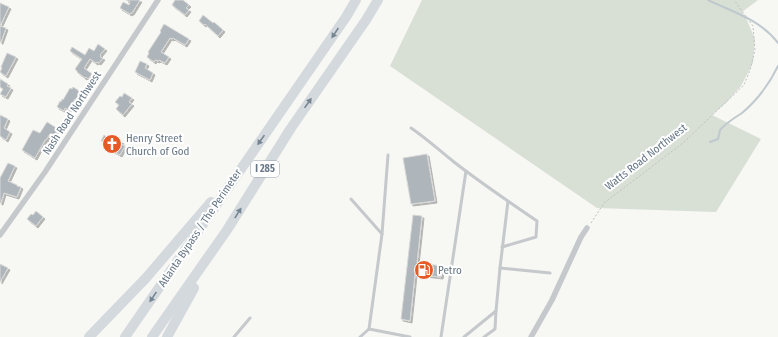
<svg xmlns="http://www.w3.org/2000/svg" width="778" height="337" font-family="'Fira Sans Condensed',sans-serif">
<defs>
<filter id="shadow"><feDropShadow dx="2" dy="2" stdDeviation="0" flood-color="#0004"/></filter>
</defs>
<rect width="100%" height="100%" fill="#f7f7f4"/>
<path fill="#d8dfd5" d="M422 0H758L742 12 746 18 755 39 753 63 741 86 726 103 712 115 761 139 716 212 597 208 390 66Z"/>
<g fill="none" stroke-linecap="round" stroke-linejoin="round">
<g stroke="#bfc9ce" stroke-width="2">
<path d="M708 0C733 12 761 20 778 43"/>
<path d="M710 142 718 139 720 130C726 123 734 118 742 113 756 101 770 83 778 66"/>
</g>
</g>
<g fill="#aeb5bb" stroke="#d9d9d7" filter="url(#shadow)">
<path d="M126 0H140L132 13H131L130 14 120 8 123 2 129 5 130 2Z"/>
<path d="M175 0H183L189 5 186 8 189 10 185 15 172 5Z"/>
<path d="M0 3 9 7 0 26 6 28 1 42H0Z"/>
<path d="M203 15 213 23 214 22 223 30 218 36 205 24 204 25 199 21Z"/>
<path d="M164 24 189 39 185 45 173 38 172 39 170 38 161 52 169 57 165 63 159 60 158 61 155 60 154 62 147 57 149 53 148 52 161 32 160 31Z"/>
<path d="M98 44 105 49 100 55 101 56 100 57 103 58 99 63 97 62 96 63 90 59 84 68 92 74 88 79 86 77 85 78 77 72V71L75 69 82 59 70 51 72 47 85 55 89 48 94 51Z"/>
<path d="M7 53 16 57 6 76 0 72 2 68 1 67Z"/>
<path d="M140 61 147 64 145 68 153 73 150 80 135 72Z"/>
<path d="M0 79 8 84 7 86 11 88 6 97 0 94 3 89 0 87Z"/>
<path d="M73 87 81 92 80 94 82 95 79 99 77 98 76 99H75L69 110 65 108 64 111 57 107 60 101 61 102 62 99 63 100 70 88 72 89Z"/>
<path d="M124 93 132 98 129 102 132 104 123 115 116 109 119 105 115 102 120 96 122 97Z"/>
<path d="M0 115 8 119 4 128 10 132 6 140 0 136Z"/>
<path d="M47 122 58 129 54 136 50 134 46 140H45L35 158 22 150 33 130 40 133Z"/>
<path d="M104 135 107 137 108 135 122 142 121 144 125 146 120 155 102 145 103 142 101 141Z"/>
<path d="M427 154 435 201 411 204 403 158Z"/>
<path d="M8 163 15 166 8 181 17 185V186L21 187 17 197 4 193 1 203H0V178Z"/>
<path d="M36 211 43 217 36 226 27 219 31 214 33 215Z"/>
<path d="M413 215 422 216 417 263 443 266 441 277 415 274 410 321 401 319Z"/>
<path d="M0 264 8 268 0 282Z"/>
</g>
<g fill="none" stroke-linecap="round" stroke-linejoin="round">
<path stroke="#bfc1c3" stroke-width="1" stroke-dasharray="2 2" stroke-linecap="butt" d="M591 223 604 203 683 143 744 85 750 70 755 50 753 26 734 0"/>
<g stroke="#c5c9cc" stroke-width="3">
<path d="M411 128C426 138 440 151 454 162 481 183 509 202 537 221L536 237 502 247"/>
<path d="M351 199 382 234"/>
<path d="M500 268 550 273"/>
<path d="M369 329 410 337"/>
<path d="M234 337 250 318"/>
<path d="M360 337 369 329 382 234 388 155"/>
<path d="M441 337 466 171"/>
<path d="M464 337 496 311 500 268 508 201"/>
<path d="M484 337 495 329 496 311"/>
</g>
<g stroke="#c5c9cc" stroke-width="5.5">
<path d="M0 235 45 172 158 0"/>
<path d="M531 337 552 300 581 237 587 228"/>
</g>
<g stroke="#d4d9dd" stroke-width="10">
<path d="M89 337 146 278 211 202"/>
<path d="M125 337 346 17 356 0"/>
<path d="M152 337 227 230 291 128 366 20 378 0"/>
<path d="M167 337 194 288"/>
</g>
</g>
<defs><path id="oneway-solid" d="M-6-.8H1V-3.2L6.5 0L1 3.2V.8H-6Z"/></defs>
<g fill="#768593">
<use href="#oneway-solid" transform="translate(335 33) rotate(124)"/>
<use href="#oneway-solid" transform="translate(308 103) rotate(-55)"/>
<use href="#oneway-solid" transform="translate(261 140) rotate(125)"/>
<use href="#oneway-solid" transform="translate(238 213) rotate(-58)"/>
<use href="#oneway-solid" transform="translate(153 297) rotate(124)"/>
</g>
<defs>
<symbol id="church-disc" viewBox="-11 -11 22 22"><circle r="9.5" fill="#e65a25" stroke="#fff"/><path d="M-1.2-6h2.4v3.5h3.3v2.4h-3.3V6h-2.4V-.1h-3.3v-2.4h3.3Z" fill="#fff"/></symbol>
<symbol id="fuel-disc" viewBox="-11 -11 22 22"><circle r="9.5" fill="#e65a25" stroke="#fff"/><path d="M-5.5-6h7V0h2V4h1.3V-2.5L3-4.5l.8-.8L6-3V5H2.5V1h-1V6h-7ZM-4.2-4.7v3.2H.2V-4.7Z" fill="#fff"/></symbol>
</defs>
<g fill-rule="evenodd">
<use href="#church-disc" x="101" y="133" width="22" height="22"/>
<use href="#fuel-disc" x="413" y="259" width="22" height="22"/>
</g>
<g text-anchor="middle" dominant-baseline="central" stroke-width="4" stroke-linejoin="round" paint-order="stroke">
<rect fill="#fff" stroke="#949faa" stroke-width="1" x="251" y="161" width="28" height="16" rx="3"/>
<g font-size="10" font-weight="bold" fill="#667686">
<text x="265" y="169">I 285</text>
</g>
<g font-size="11" fill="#667686" stroke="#fff">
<text transform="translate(72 113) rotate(-57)">Nash Road Northwest</text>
<text transform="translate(646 157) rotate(-38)">Watts Road Northwest</text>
<text transform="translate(200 228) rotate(-56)">Atlanta Bypass / The Perimeter</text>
</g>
<g font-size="11" fill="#667686" stroke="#fff" text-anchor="start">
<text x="126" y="138">Henry Street<tspan x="126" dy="13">Church of God</tspan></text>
<text x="438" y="270">Petro</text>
</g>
</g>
</svg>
